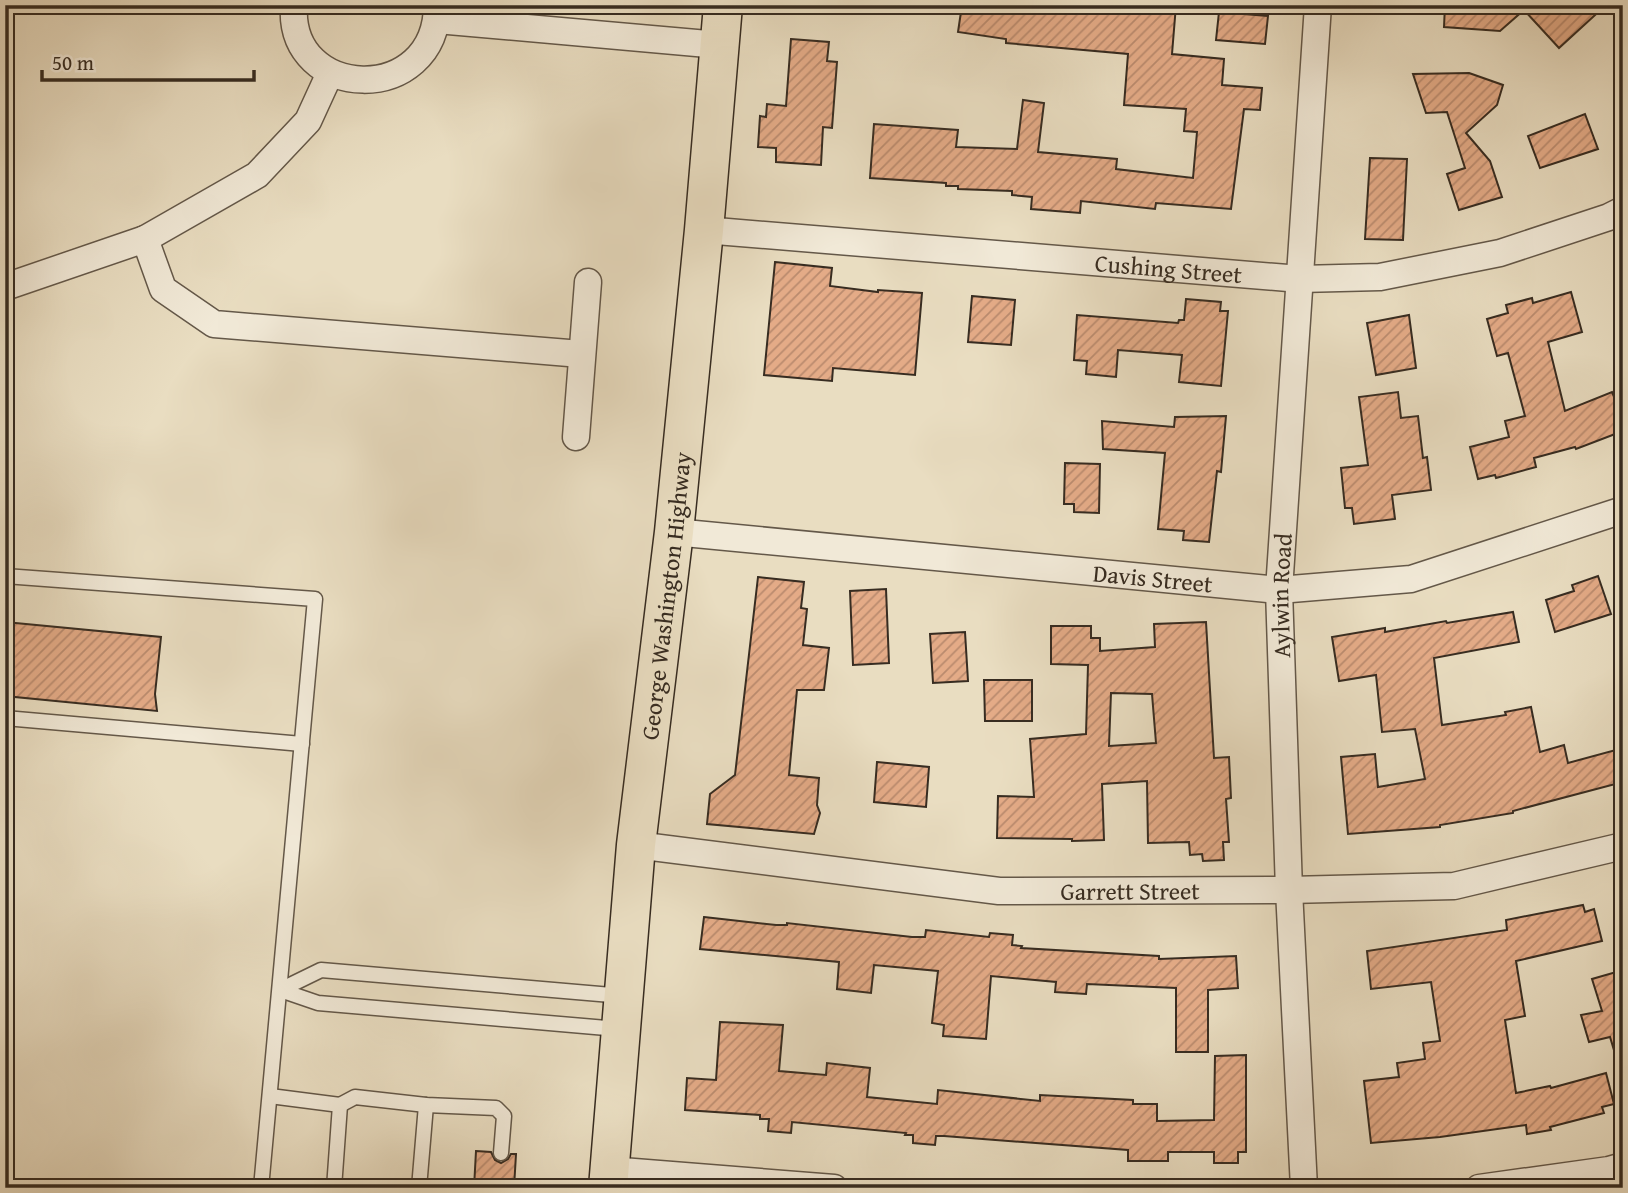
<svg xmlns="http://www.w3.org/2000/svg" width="1628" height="1193" font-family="'Gentium Book Plus',serif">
<defs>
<pattern id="building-hatch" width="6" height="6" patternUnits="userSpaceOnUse" patternTransform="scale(1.75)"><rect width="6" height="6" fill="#e4ab87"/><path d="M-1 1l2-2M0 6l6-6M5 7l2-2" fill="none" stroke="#ba8b6e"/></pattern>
</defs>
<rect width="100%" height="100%" fill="#e9ddc1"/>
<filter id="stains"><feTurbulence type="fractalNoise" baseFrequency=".00286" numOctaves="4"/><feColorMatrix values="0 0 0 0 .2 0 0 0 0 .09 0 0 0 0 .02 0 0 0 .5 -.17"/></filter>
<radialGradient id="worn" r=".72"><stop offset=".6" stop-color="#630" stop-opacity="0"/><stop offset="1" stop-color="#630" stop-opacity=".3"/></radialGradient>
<g fill="url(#building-hatch)" stroke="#372c21" stroke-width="2" fill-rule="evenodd">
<path d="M962 5H1176L1172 54 1224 59 1222 85 1262 88 1260 110 1244 109 1231 209 1156 203 1155 209 1081 201 1080 213 1031 209 1032 197 1012 195V191L958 189V186H946V183L870 178 874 124 958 130 956 147 1017 149 1023 100 1044 103 1038 152 1117 159 1116 169 1193 178 1197 132 1184 131 1186 109 1124 105 1128 54 1006 43V39L958 32Z"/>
<path d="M1445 5H1606L1559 48 1524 10 1500 31 1444 27Z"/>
<path d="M1219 12 1268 16 1265 44 1216 40Z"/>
<path d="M791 39 829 42 827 61 837 62 832 128 823 127 821 165 776 162V148L758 147 760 116 766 117 767 104 786 106Z"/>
<path d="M1469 73 1503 85 1497 105 1466 133 1490 161 1502 197 1459 210 1447 174 1465 168 1447 112 1426 113 1413 74Z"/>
<path d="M1585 114 1598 149 1540 168 1528 136Z"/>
<path d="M1370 158 1407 159 1403 240 1365 239Z"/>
<path d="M775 262 832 268 830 286 878 292V290L922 293 915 375 833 368 832 381 764 375Z"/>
<path d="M1571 292 1582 332 1548 342 1565 411 1612 392 1623 418V431L1576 449 1575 447 1534 458 1536 467 1496 478 1495 475 1478 479 1470 447 1509 437 1505 421 1525 416 1508 353 1497 356 1487 319 1508 313 1506 305 1532 298 1533 303Z"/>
<path d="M972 296 1015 300 1011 345 968 342Z"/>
<path d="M1186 299 1221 302 1220 311H1228L1221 386 1179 382 1182 355 1118 350 1116 377 1086 374 1087 361 1074 360 1077 315 1178 323 1179 320H1184Z"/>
<path d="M1409 315 1416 368 1376 375 1367 323Z"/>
<path d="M1398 392 1401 418 1418 416 1423 458 1427 457 1431 490 1392 495 1395 519 1354 524 1352 508H1345L1341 468 1368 465 1359 397Z"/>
<path d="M1226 416 1221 472 1217 471 1209 542 1183 540 1184 531 1158 529 1165 453 1103 449 1102 421 1174 427 1175 417Z"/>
<path d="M1065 463 1100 464 1099 513 1074 512V504H1064Z"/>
<path d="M1598 576 1611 614 1555 632 1546 600 1574 591 1572 585Z"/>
<path d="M758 577 804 582 801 608 807 609 803 645 829 648 824 690H797L789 775 819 778 817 805 820 813 814 834 707 824 710 794 735 775Z"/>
<path d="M886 589 889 663 853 665 850 591Z"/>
<path d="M1513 612 1519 642 1434 658 1442 725 1506 715 1505 712 1531 707 1540 752 1564 745 1568 763 1623 748V782L1513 811V813L1440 825V827L1348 834 1341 757 1375 754 1378 787 1425 779 1415 729 1382 732 1376 675 1339 681 1332 637 1385 628V632L1446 621 1447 623Z"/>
<path d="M5 622 161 637 155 694 157 711 5 696Z"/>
<path d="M1206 622 1214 758 1229 757 1231 798 1226 799 1229 842H1223L1224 860 1203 861 1202 854 1190 855 1189 842 1148 843 1147 781 1102 784 1104 840 1072 841V839L997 838 998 796 1034 797 1030 739 1086 734 1088 665 1051 664V626H1091V638H1100V651L1155 647 1154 624ZM1111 693 1152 694 1156 743 1109 746Z"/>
<path d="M965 632 968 681 933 683 930 634Z"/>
<path d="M984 680H1032V721H985Z"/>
<path d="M877 762 929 767 926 807 874 802Z"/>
<path d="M1583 905 1585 912 1594 909 1602 941 1516 961 1525 1016 1505 1020 1516 1093 1550 1086 1551 1088 1606 1073 1614 1104 1602 1107 1604 1113 1550 1127 1551 1130 1527 1134 1526 1125 1440 1137 1371 1143 1364 1081 1399 1077 1397 1063 1425 1059 1423 1043 1440 1041 1431 982 1371 989 1367 951 1507 930 1506 920Z"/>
<path d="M704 917 776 925H787V923L912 937H925L926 930 989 937 990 933 1013 935 1012 945 1022 946 1021 948 1159 956V959L1236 956 1238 988 1208 990V1052H1176V988L1087 984 1086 994 1055 992 1056 982 991 976 986 1039 943 1036 944 1025 932 1023 938 971 874 965 871 993 837 989 839 962 700 949Z"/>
<path d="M1623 970V1059L1617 1060 1610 1037 1589 1042 1581 1015 1602 1011 1592 979Z"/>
<path d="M720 1022 783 1025 779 1071 826 1075 827 1063 870 1068 867 1097 937 1104 938 1090 1040 1101V1095L1133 1100V1104H1157V1121L1214 1120 1215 1056 1246 1055V1152H1238V1163H1214V1152H1168V1161H1128V1150L944 1136H936L935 1145 913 1143V1135H905L906 1133 792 1122 791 1133 768 1131 769 1119H760V1115L685 1110 687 1078 716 1080Z"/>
<path d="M476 1151 491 1152 495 1160 501 1163 508 1159 511 1154H516L514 1188H474Z"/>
</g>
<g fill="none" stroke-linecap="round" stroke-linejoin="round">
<defs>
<g id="lane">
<path d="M5 576 315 599 261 1188"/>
<path d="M5 718 302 744"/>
<path d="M280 990 321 970 623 996"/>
<path d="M280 990 318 1003 618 1029"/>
<path d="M270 1096 340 1105 334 1188"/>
<path d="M340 1105 355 1097 426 1105 496 1108 504 1116 501 1153"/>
<path d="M419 1188 426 1105"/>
</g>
<g id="street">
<path d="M294 5C287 102 437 107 437 5"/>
<path d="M437 20 719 45"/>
<path id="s1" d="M704 230 1300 279 1380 277 1500 253 1609 217 1623 210"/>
<path d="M145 239 163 289 214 324 581 354"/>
<path d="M5 287 145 239 257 175 308 121 330 73"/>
<path d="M576 437 588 282"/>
<path id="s2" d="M674 532 1279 590 1411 579 1623 510"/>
<path id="s3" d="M636 845 999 891 1289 890 1454 886 1623 846"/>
<path d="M609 1170 834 1188"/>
<path id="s4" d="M1304 1188 1289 890 1279 590 1318 5"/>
<path d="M1479 1188 1609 1170 1623 1166"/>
</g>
<g id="primary">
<path id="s5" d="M608 1188 636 845 674 532 704 230 723 5"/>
</g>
</defs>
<use href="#lane" stroke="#645849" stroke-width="17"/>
<use href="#street" stroke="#645849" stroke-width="29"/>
<use href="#primary" stroke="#372c21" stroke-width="41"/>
<use href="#lane" stroke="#f1e9d7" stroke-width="14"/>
<use href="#street" stroke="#f1e9d7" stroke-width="26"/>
<use href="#primary" stroke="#e9ddc1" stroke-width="38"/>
</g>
<g text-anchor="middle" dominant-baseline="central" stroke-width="7" stroke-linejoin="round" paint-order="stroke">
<g font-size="24" fill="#372c21" stroke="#f1e9d7">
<text stroke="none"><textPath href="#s1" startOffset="466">Cushing Street</textPath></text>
<text stroke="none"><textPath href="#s2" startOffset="481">Davis Street</textPath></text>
<text stroke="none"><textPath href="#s4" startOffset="593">Aylwin Road</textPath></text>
<text stroke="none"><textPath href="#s5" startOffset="595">George Washington Highway</textPath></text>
<text stroke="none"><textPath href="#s3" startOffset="497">Garrett Street</textPath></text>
</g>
</g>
<rect width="1628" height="1193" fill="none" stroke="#e9ddc1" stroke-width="28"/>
<rect x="7" y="7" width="1614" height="1179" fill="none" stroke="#372c21" stroke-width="3.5"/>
<rect x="14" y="14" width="1600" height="1165" fill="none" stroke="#372c21" stroke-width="2"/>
<path d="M42 70v10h212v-10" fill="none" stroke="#372c21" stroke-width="3.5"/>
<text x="52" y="70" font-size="21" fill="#372c21" stroke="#f1e9d7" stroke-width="5" paint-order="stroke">50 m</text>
<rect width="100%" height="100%" filter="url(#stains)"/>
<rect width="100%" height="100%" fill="url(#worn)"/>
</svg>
